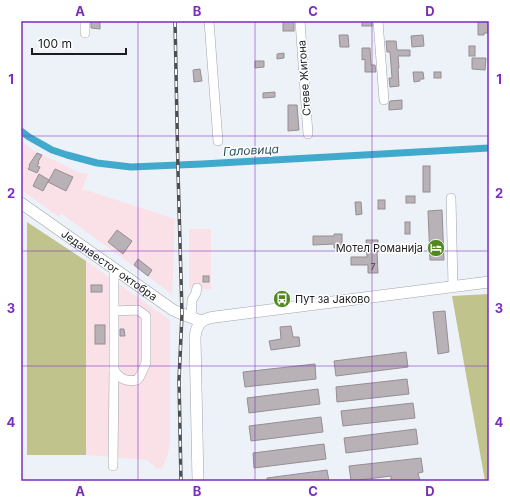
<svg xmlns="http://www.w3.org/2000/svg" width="510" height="502" font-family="Inter,sans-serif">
<rect width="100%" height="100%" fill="#edf2f9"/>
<g fill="#fae0e7">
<path d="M21 141 33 150 78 172 88 174 82 190H86L175 219 172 294 62 214 58 216 21 190Z"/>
<rect x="189" y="229" width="22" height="60"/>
<path d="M86 261 170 320V442L167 458 162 468 157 469 147 460 86 455Z"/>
</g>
<g fill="#c0c38b">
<path d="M27 222 86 261V455H27Z"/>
<path d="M489 294V481H485L452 296Z"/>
</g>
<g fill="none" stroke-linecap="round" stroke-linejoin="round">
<path stroke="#41aacc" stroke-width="7" d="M21 131 29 137 52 150 67 155 97 163 131 167 202 164 489 148"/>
</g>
<g fill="#b8b1b6" stroke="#958e93">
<path d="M91 21H100V29L91 28Z"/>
<rect x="283" y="21" width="11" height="10"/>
<rect x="362" y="21" width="10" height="5"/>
<path d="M478 21H488V33H484V35H478Z"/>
<path d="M339 35H348L349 47H340Z"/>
<path d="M423 35 424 46 412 47 411 36Z"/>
<path d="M386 41H396L397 50H410V56H398L399 68H398L399 86 390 87 389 78H392L390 52H387Z"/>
<rect x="469" y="46" width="6" height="10"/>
<path d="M362 48H370L371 65H375L376 72H365V59L362 60Z"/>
<path d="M284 53V58L277 59V54Z"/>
<path d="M472 58H486L485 70 472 69Z"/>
<path d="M255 61H264V67L255 68Z"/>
<path d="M200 69 202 81 194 82 193 70Z"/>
<path d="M413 72H423L424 79H420V81L414 82Z"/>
<rect x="434" y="72" width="7" height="6"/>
<path d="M275 92V97L263 98V93Z"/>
<path d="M402 100V109L389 110V104L390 101Z"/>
<path d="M288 105H297L299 130 288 131Z"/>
<path d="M37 153 42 155 38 162 39 163 37 166 40 167 37 173 28 169 30 166 29 165Z"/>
<rect x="423" y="166" width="7" height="26"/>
<path d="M55 169 73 177 66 191 48 182Z"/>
<path d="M39 174 49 180 43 191 33 186Z"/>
<rect x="406" y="196" width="9" height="7"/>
<rect x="378" y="200" width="7" height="9"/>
<path d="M355 202H361L362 214 356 215Z"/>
<path d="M442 210 444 260H430L428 211Z"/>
<rect x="405" y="222" width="5" height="12"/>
<path d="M117 230 132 241 123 254 108 242Z"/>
<path d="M334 234H342V248H334V244L313 245V236H334Z"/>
<path d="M366 240H378V252H377L378 273H368V265H351V257H367Z"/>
<path d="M138 259 152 270 148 276 134 265Z"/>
<rect x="203" y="276" width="6" height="6"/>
<rect x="91" y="285" width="11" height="7"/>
<path d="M445 311 449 352 438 354 433 312Z"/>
<rect x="95" y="325" width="10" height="19"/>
<path d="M291 326 293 337H299L300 346 271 350 269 341 281 339 280 327Z"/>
<path d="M120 329H124L125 336H120Z"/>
<path d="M406 352 408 367 336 376 334 361Z"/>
<path d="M315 364 316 379 245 387 243 372Z"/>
<path d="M407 379 409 394 337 402 336 387Z"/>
<path d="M318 389 320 404 249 413 247 398Z"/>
<path d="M413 403 415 418 343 426 341 411Z"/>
<path d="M321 417 323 432 251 441 249 426Z"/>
<path d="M416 429 418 444 346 453 344 438Z"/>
<path d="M324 444 326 459 254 468 253 453Z"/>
<path d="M421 458 423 472 418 473 420 481H391V476L351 481 349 466Z"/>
<path d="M327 470 329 481H267V478Z"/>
</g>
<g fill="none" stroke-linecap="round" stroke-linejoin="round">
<defs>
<g id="minor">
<path d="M209 21 218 141"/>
<path d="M300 21 308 134"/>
<path d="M378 21 384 100"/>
<path d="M85 33V21"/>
<path d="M451 198 453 287"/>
<path d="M114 268V370C120 379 126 382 137 380L140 376 146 363V316L138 310 114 311"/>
<path d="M191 318 192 300 196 293 197 288"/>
<path d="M113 466 114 370"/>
</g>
<g id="major">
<path id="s1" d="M21 203 173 310 182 314 201 321"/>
<path d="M198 481 195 337C197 323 201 319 215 317L489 282"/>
</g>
</defs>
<use href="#minor" stroke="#a0a5ab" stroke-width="10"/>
<use href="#major" stroke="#a0a5ab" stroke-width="12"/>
<use href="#minor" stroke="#fff" stroke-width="9"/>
<use href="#major" stroke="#fff" stroke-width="11"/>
<defs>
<path id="rail" d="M175 21 178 171 182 314 179 380 181 481"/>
</defs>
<use href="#rail" stroke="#4c4e51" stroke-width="3.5"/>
<use href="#rail" stroke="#fff" stroke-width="2" stroke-dasharray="6" stroke-linecap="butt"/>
</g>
<path fill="none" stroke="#7b2cbf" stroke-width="1" stroke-opacity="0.55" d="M138 21V481M255 21V481M372 21V481M21 136H489M21 251H489M21 366H489"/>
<defs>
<symbol id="hotel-disc" viewBox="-11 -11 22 22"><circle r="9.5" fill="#528821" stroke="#fff"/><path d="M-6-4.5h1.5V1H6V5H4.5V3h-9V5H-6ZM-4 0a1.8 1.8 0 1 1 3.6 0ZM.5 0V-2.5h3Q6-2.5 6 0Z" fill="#fff"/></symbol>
<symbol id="bus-disc" viewBox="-11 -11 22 22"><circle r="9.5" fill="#528821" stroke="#fff"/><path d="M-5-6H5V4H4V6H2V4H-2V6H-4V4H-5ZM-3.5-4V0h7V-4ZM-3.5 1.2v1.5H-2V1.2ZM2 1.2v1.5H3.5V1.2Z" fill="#fff"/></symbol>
</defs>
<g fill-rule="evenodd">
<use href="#hotel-disc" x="426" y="238" width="20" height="20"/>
<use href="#bus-disc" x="272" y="289" width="20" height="20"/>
</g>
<g text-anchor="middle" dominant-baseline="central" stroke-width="3" stroke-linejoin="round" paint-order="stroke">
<g font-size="9" fill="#424144">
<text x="373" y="266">7</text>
</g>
<g font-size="11" fill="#1a1c1e" stroke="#fff">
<text transform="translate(304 78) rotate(-94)">Стеве Жигона</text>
<text stroke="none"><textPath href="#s1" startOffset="108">Једанаестог октобра</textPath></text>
</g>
<g font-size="11" fill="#1a1c1e" stroke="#fff" text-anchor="end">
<text x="423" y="248">Мотел Романија</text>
<text x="295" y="299" text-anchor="start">Пут за Јаково</text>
</g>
<g font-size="12" font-style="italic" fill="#255160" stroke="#fff">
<text transform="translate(251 150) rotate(-3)">Галовица</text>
</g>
</g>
<rect width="510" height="502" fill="none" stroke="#ffffff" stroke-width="44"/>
<path d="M32 48v6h94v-6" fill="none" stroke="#1a1c1e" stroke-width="2"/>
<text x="38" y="48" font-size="12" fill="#1a1c1e" stroke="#ffffff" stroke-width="3" paint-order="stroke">100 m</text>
<rect x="22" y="22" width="466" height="458" fill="none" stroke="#7b2cbf" stroke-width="1.5"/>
<g font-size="13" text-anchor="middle" font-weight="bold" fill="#7b2cbf">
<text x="80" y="16">A</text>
<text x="197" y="16">B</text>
<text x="313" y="16">C</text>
<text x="430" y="16">D</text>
<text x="11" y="84">1</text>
<text x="499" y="84">1</text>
<text x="11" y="198">2</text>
<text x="499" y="198">2</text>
<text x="11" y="313">3</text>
<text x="499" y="313">3</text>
<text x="11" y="427">4</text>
<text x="499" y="427">4</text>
<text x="80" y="496">A</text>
<text x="197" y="496">B</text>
<text x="313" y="496">C</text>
<text x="430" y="496">D</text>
</g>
</svg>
